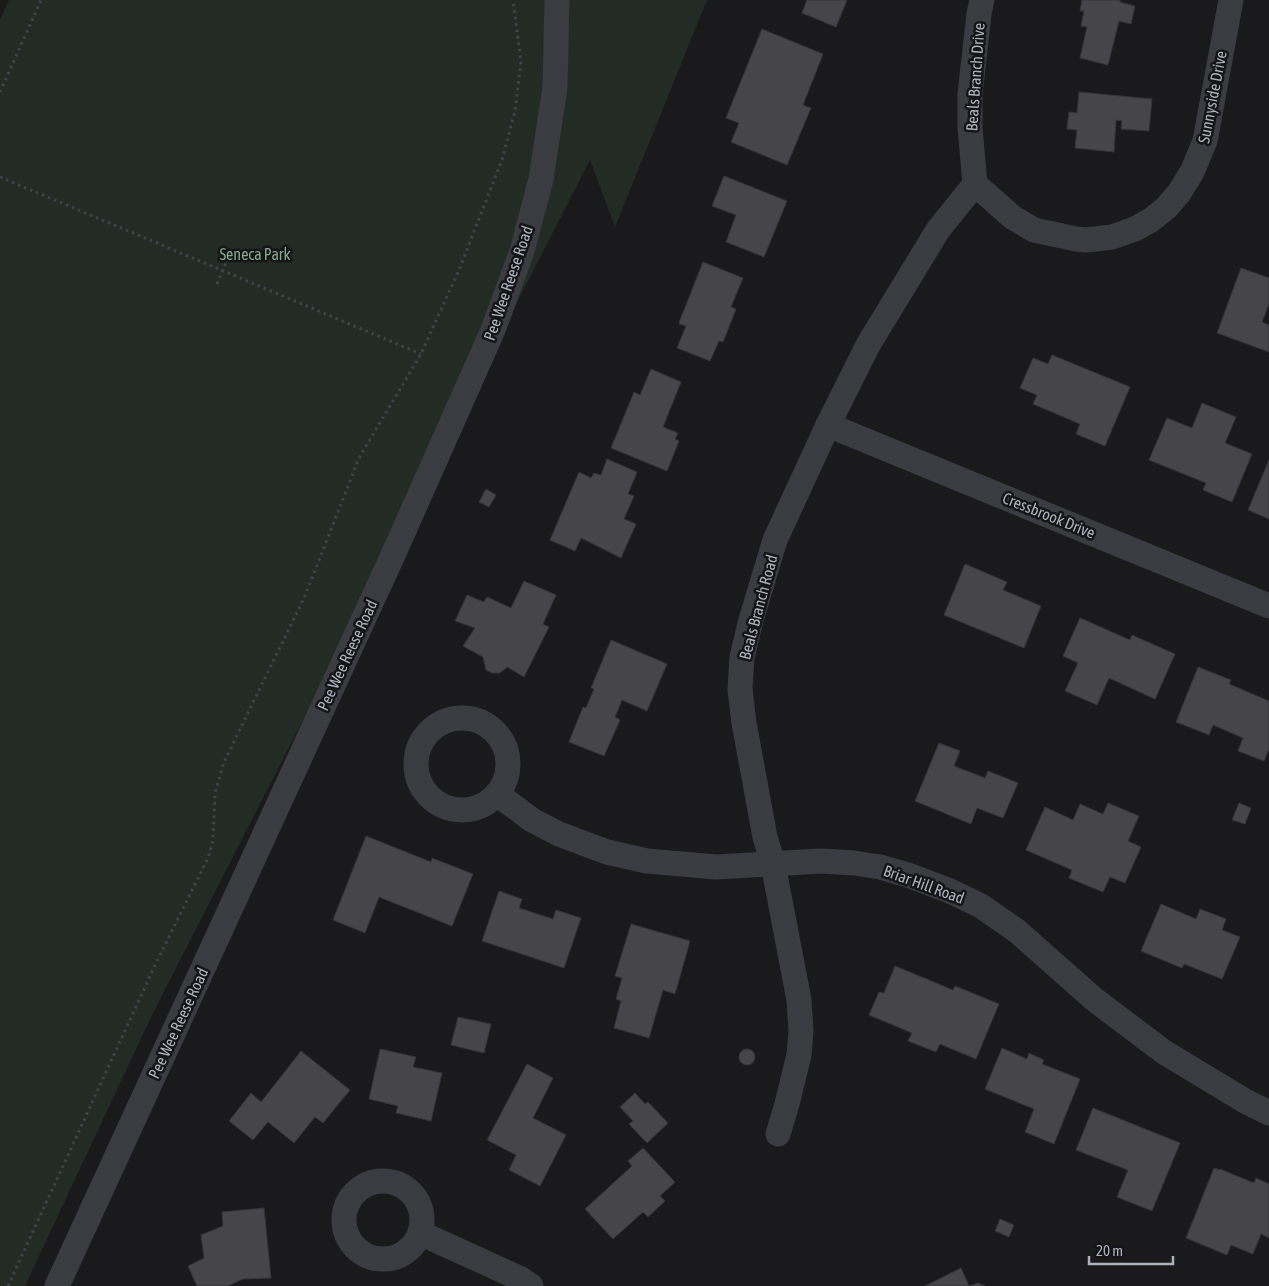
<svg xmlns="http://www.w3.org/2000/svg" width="1269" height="1286" font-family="'Asap Condensed',sans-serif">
<rect width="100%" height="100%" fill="#1a1a1d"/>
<path fill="#222b24" d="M9 0H707L615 227 590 160 153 1013 25 1286H0V20Z"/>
<g fill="#45454a" stroke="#353439">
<path d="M807 0H847L836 27 802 13Z"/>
<path d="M1082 0H1120V2L1135 6 1131 24 1119 21 1108 65 1080 58 1087 27 1081 26 1084 11H1080Z"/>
<path d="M762 29 823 54 803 105 811 108 787 165 731 142 739 123 726 118Z"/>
<path d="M1079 92 1152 99 1149 131 1121 129 1122 121 1116 120 1114 152 1075 148 1077 130 1067 129 1069 112 1077 113Z"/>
<path d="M724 176 787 201 764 257 726 242 736 215 712 206Z"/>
<path d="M703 262 743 278 731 307 736 309 723 342 719 341 710 361 677 348 686 326 679 324 680 320Z"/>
<path d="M1241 268 1269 278V304L1262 322 1269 325V352L1217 333Z"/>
<path d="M1052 355 1130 387 1105 446 1076 434 1080 424 1033 404 1037 395 1020 388 1033 358 1048 364Z"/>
<path d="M651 369 681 382 663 427 678 433 675 439 679 441 667 471 611 448 634 392 640 395Z"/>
<path d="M1202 403 1236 417 1225 443 1252 454 1232 502 1203 490 1206 483 1149 460 1167 418 1192 428Z"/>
<path d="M607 459 637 472 628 494 634 496 624 519 636 524 621 558 581 538 575 551 550 540 579 472 591 478 594 473 601 475Z"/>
<path d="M1269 460V519L1248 510Z"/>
<path d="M486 489 496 495 489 507 479 502Z"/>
<path d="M965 564 1007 582 1003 590 1041 606 1024 648 944 615Z"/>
<path d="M524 581 556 595 543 624 549 627 524 677 507 667 500 673H492L486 670 483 657 463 646 475 628 455 621 467 595 484 602 487 597 511 608Z"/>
<path d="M1080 618 1130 640 1132 635 1175 654 1155 699 1109 678 1097 705 1065 691 1078 663 1063 656Z"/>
<path d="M611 640 667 664 647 711 622 700 615 717 620 720 604 756 569 742 583 707 586 708 594 689 591 688Z"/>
<path d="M1198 667 1231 680 1229 684 1269 701V749L1264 761 1238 751 1243 738 1213 725 1209 735 1176 722Z"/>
<path d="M939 743 960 751 954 766 985 778 988 771 1018 783 1003 818 977 808 971 824 915 801Z"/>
<path d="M1108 803 1139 816 1128 841 1141 847 1125 883 1110 877 1103 892 1069 878 1072 870 1026 850 1045 807 1073 820 1080 804 1103 814Z"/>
<path d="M1239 803 1251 808 1245 824 1232 820Z"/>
<path d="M366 836 431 862 432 858 473 874 452 926 379 897 365 933 333 920Z"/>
<path d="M499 891 522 899 519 908 553 919 556 910 581 918 564 968 482 941Z"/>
<path d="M1161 904 1196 919 1200 909 1226 919 1222 930 1240 937 1222 979 1184 964 1182 968 1141 951Z"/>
<path d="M631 924 690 941 675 994 663 990 649 1038 614 1028 621 1001 616 999 622 978 615 976Z"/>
<path d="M895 966 953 990 955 986 999 1004 976 1059 940 1044 936 1052 908 1041 912 1033 869 1015 879 992 884 993Z"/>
<path d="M458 1017 491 1024 484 1053 451 1045Z"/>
<path d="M1002 1048 1027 1059 1029 1053 1044 1060 1042 1064 1080 1079 1054 1144 1025 1132 1034 1109 985 1089Z"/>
<circle cx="747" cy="1057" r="8"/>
<path d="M380 1049 416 1057 413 1067 442 1073 431 1121 396 1113 398 1106 369 1099Z"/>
<path d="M301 1051 350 1090 323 1123 315 1117 294 1143 268 1122 253 1140 229 1121 251 1093 261 1102Z"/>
<path d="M527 1064 553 1078 533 1118 566 1135 540 1186 509 1170 516 1155 487 1140Z"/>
<path d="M635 1093 645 1104 648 1102 668 1123 647 1143 629 1124 633 1121 620 1107Z"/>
<path d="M1093 1108 1180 1143 1152 1211 1117 1197 1128 1170 1076 1150Z"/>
<path d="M643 1148 675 1182 660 1196 665 1201 648 1217 643 1212 613 1239 585 1209 632 1166 628 1161Z"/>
<path d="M1214 1168 1220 1170V1169L1254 1183 1256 1178 1269 1184V1238L1261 1234 1253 1254 1231 1245 1227 1255 1186 1238Z"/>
<path d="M264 1208 271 1278 243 1279 228 1286H197L188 1266 204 1258 201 1235 223 1226 222 1212Z"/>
<path d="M1000 1219 1014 1225 1009 1237 995 1231Z"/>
<path d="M961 1268 969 1286 978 1283 985 1286H925Z"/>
</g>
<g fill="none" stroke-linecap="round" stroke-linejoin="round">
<g stroke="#414349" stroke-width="3" stroke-dasharray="2.5 4" stroke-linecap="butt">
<path d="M0 92 41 0"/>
<path d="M0 177 421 354"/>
<path d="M217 284 228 258"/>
<path d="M8 1286 156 963 208 858 213 841 215 793 224 762 305 596 359 458 421 354 459 270 502 160 515 111 521 61 513 0"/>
</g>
<g stroke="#3b3c42" stroke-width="25">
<path d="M975 184 1012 217 1034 230 1076 239 1086 240 1112 237 1135 229 1151 220 1166 208 1179 193 1192 172 1205 141 1231 0"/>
<path d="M975 184 970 128V94L979 14 982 0"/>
<path d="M828 425 1269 606"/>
<circle cx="462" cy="764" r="46"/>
<path d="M497 794 532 820 559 834 607 852 647 861 716 867 821 861 854 863 880 867 908 875 950 891 981 906 1017 931 1095 1000 1164 1052 1245 1101 1269 1113"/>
<path d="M778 1134 787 1104 799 1055 801 1031 799 1000 773 864 765 837 744 723 740 689 742 657 751 620 775 540 828 425 868 345 938 230 975 184"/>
<circle cx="383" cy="1220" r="39"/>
<path d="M420 1233 521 1279 531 1286"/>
<path d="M57 1286 393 555 493 330 522 251 541 179 555 87 557 0"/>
</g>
</g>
<g text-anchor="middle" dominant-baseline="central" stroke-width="5" stroke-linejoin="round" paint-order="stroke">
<g font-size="16" fill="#adb1bc" stroke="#151518">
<text transform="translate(975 77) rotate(-86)">Beals Branch Drive</text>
<text transform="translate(1212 97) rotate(-79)">Sunnyside Drive</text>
<text transform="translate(508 283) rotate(-71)">Pee Wee Reese Road</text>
<text transform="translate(1049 515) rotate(22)">Cressbrook Drive</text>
<text transform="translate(758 607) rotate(-75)">Beals Branch Road</text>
<text transform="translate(347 655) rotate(-65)">Pee Wee Reese Road</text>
<text transform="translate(924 884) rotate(20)">Briar Hill Road</text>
<text transform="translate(178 1023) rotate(-65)">Pee Wee Reese Road</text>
</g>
<g font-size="16" fill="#84a888" stroke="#151518">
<text x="255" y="254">Seneca Park</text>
</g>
</g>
<path d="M1089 1256v8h84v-8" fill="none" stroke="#adb1bc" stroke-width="2.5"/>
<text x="1096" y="1256" font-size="15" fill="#adb1bc" stroke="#151518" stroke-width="4" paint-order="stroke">20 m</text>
</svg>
